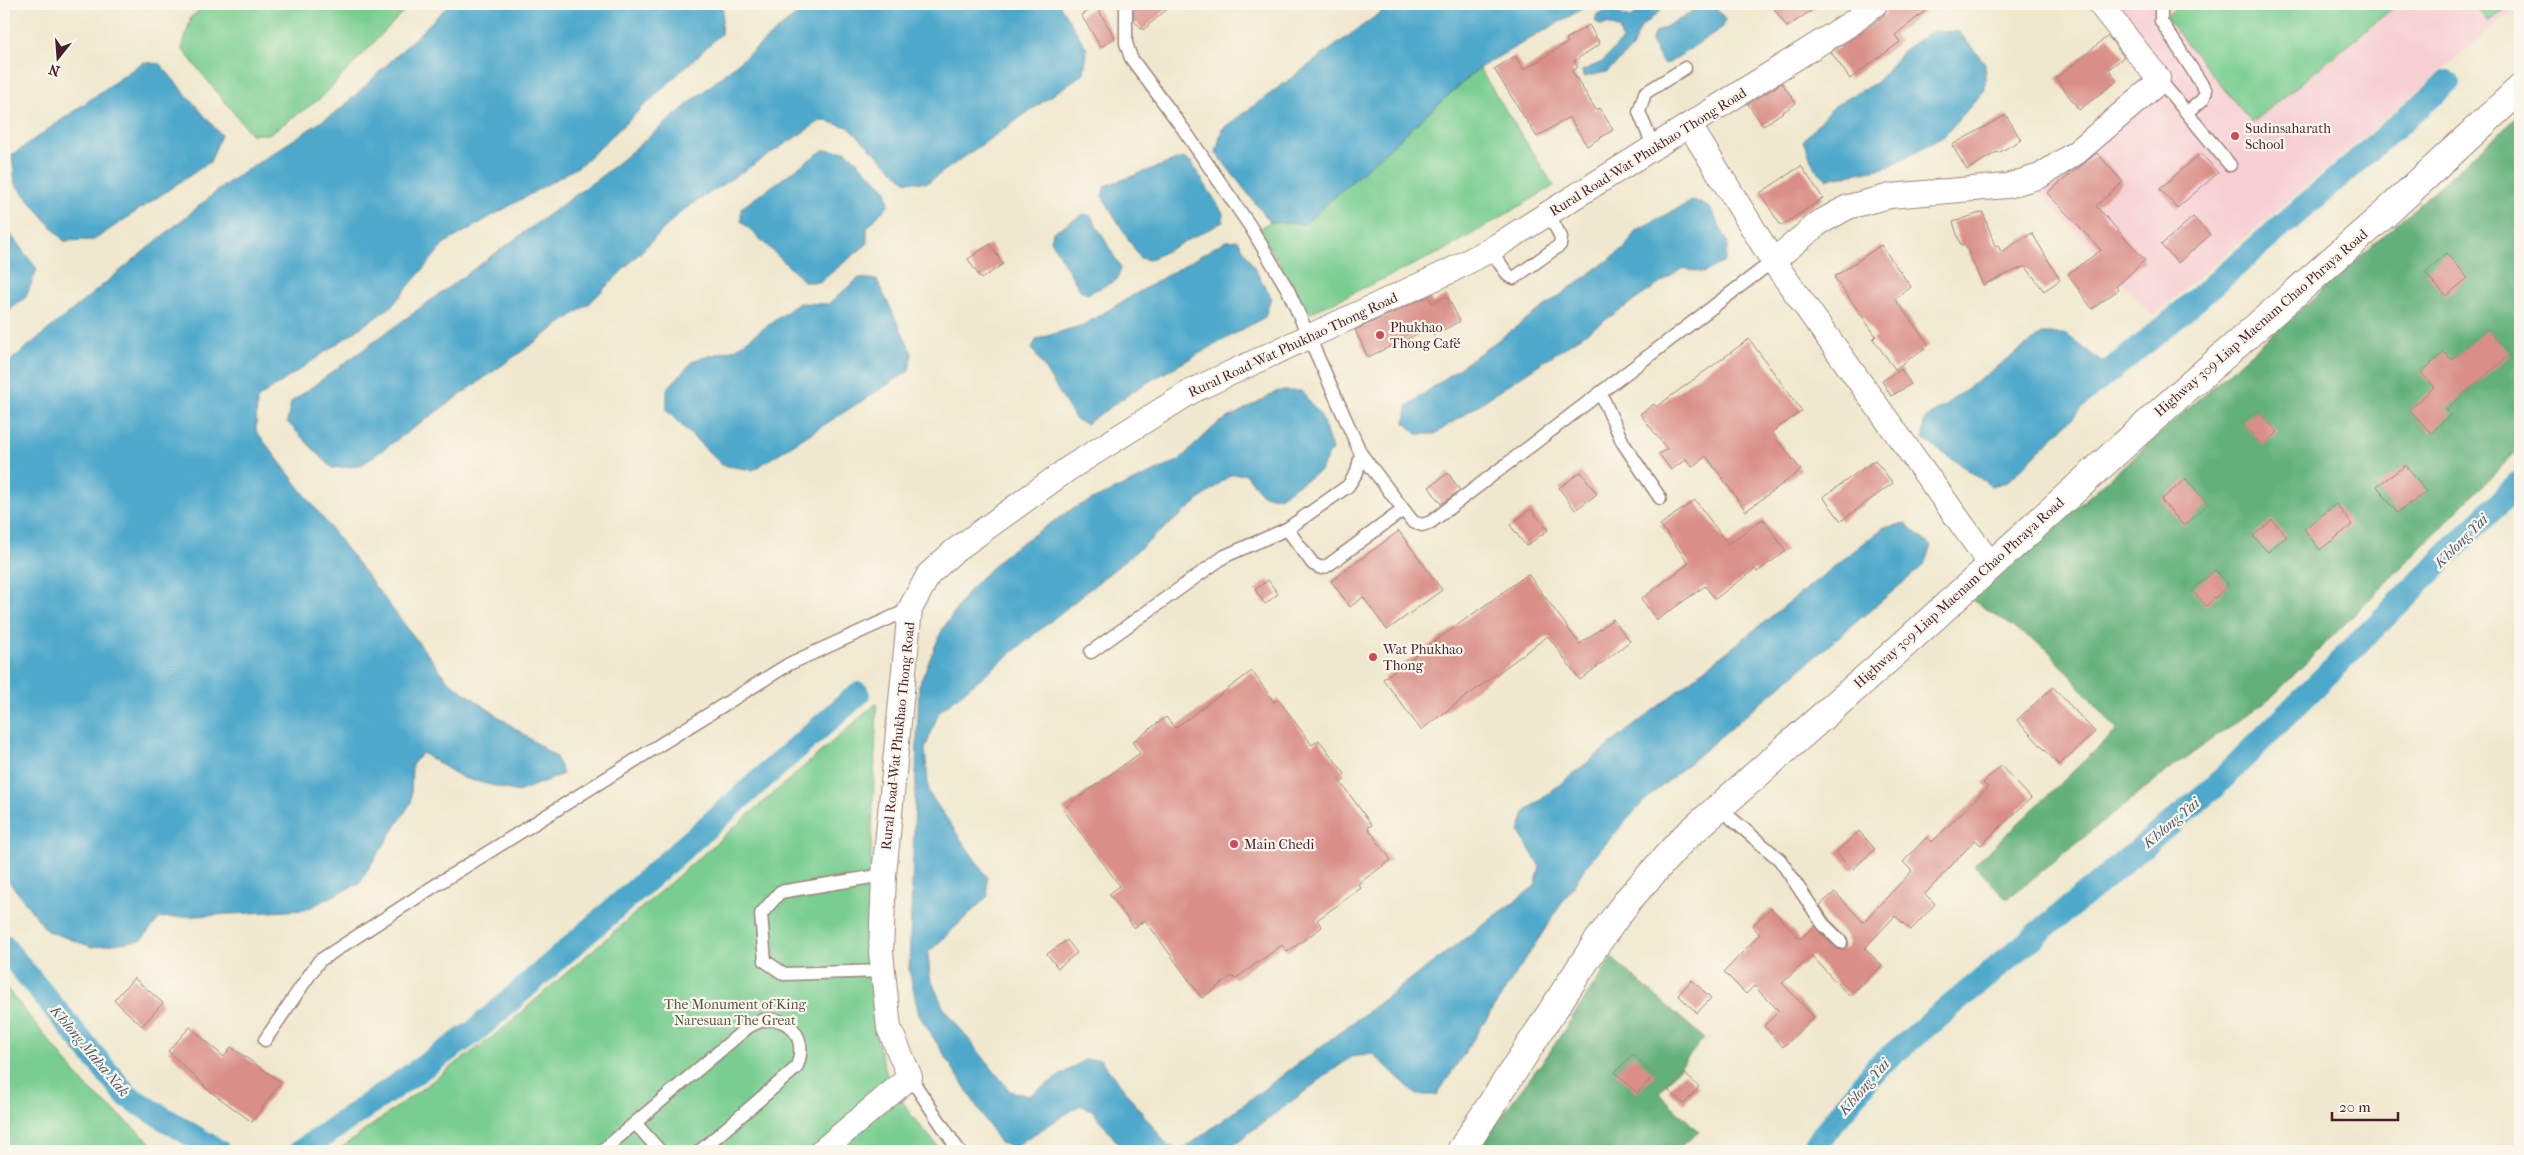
<svg xmlns="http://www.w3.org/2000/svg" width="2524" height="1155" font-family="'IM FELL French Canon',serif">
<rect width="100%" height="100%" fill="#fbf7ec"/>
<filter id="ink" filterUnits="userSpaceOnUse"><feTurbulence type="fractalNoise" baseFrequency=".02" numOctaves="2"/><feDisplacementMap in="SourceGraphic" scale="10" xChannelSelector="R" yChannelSelector="G"/><feConvolveMatrix kernelMatrix="1 2 1 2 8 2 1 2 1" color-interpolation-filters="sRGB"/></filter>
<filter id="wash" filterUnits="userSpaceOnUse"><feTurbulence type="fractalNoise" baseFrequency=".0096" numOctaves="4" result="noise"/><feDisplacementMap in="SourceGraphic" scale="20" xChannelSelector="R" yChannelSelector="G"/><feGaussianBlur stdDeviation="1.12" result="paint"/><feColorMatrix in="noise" values="0 0 0 0 0 0 0 0 0 0 0 0 0 0 0 0 0 1.4 0 .05"/><feComposite in="paint" operator="in"/></filter>
<g filter="url(#wash)">
<rect width="100%" height="100%" fill="#f0e8ce"/>
<path fill="#f7cfd3" d="M2106 4H2520L2153 316 2040 192 2167 79Z"/>
<g fill="#78cd90" stroke="#61765e">
<path d="M208 4H414L404 11 321 98 269 134H251L182 49 191 17Z"/>
<path d="M2181 4H2398L2252 123 2165 17Z"/>
<path d="M2473 4H2510L2488 22Z"/>
<path d="M1479 68 1554 186 1445 250 1310 313 1258 229 1270 222 1304 224Z"/>
<path d="M877 703 869 910 875 1032 887 1075 911 1115 942 1151H337L495 1035Z"/>
<path d="M4 985 85 1085 160 1151H4Z"/>
</g>
<g fill="#62b07a" stroke="#566852">
<path d="M2520 115V448L2270 699 2163 774 2007 899 1974 865 2117 730 2047 649 1972 600Z"/>
<path d="M1612 958 1704 1038 1659 1093 1699 1132 1675 1151H1475L1549 1053Z"/>
</g>
<g fill="#4da8cb" stroke="#4c647b">
<path d="M450 4H713L723 9 721 34 581 165 445 243 392 306 257 399 256 431 448 681 556 757 563 774 518 792 463 778 422 753 412 765 411 803 359 883 305 910 160 918 141 940 92 947 47 931 4 875V366L227 183 342 108Z"/>
<path d="M809 4H1059L1087 49 1084 73 927 183 905 181 848 127 822 120 682 211 590 303 360 466 332 468 287 422 291 402 603 175Z"/>
<path d="M1392 4H1591L1479 68 1304 224 1270 222 1216 153 1222 129Z"/>
<path d="M1648 4H1664L1659 12 1641 27 1632 48 1607 72 1583 77 1582 71 1602 62 1622 40 1619 29 1608 24 1600 25 1595 21 1597 14 1610 10 1630 18 1645 9Z"/>
<path d="M1704 4H1713L1725 19 1723 27 1669 63 1663 64 1651 41 1654 34Z"/>
<path d="M1933 31 1959 32 1985 63V90L1943 137 1888 167 1827 179 1815 169 1803 141 1834 106 1877 82 1905 49Z"/>
<path d="M143 62 160 64 221 135 210 162 94 240 64 241 15 184 12 155Z"/>
<path d="M823 150 846 151 886 189 889 204 867 228V244L820 282H805L741 221V208Z"/>
<path d="M1182 158 1191 162 1223 213V222L1149 260 1140 258 1102 196 1105 186Z"/>
<path d="M1694 200 1710 208 1728 242 1725 261 1704 273 1683 268 1435 434H1417L1405 423 1407 406 1625 248 1636 230Z"/>
<path d="M1084 214 1091 216 1121 268 1117 280 1087 294 1080 290 1051 241 1053 232Z"/>
<path d="M4 226 37 269 26 297 4 315Z"/>
<path d="M1238 240 1271 297 1265 317 1141 386 1086 424 1076 420 1032 348 1037 339 1083 325 1225 241Z"/>
<path d="M859 278 877 280 912 353 909 371 753 470 722 465 667 411V389L694 360 735 349 799 303 828 304Z"/>
<path d="M2042 334H2066L2104 364 2107 384 2008 482 1991 486 1923 439 1924 420Z"/>
<path d="M1278 391H1301L1321 416 1332 449 1320 471 1279 497 1262 495 1246 474 1230 475 939 712 925 749 929 793 987 877 988 896 928 953 930 977 943 1007 1010 1091 1029 1096 1084 1060 1100 1059 1168 1146 1184 1149 1535 886 1540 867 1519 832 1525 812 1884 527 1906 524 1931 546 1924 565 1643 802 1586 866 1437 1095H1417L1373 1054 1351 1057 1225 1151H1124L1092 1110 1080 1105 1014 1147 1000 1143 919 1015 909 970 919 685 942 630 970 589 1005 554 1072 509 1178 461 1217 424Z"/>
</g>
<g fill="none" stroke-linecap="round" stroke-linejoin="round">
<g stroke="#4da8cb" stroke-width="24">
<path d="M2081 394 2166 326 2448 82"/>
<path d="M4 947 127 1096 218 1151"/>
<path d="M301 1151 474 1032 858 694"/>
<path d="M1811 1151 1876 1068 2213 788 2520 482"/>
</g>
</g>
<g id="blocks">
<g fill="#d98e87">
<path d="M1142 4H1173L1143 30 1134 21V11Z"/>
<path d="M1771 4H1821L1787 27Z"/>
<path d="M1888 4H1934L1895 35 1900 42 1850 79 1831 52 1860 34 1884 15Z"/>
<path d="M1096 6 1115 38 1101 47 1081 15Z"/>
<path d="M1589 25 1600 44 1574 61 1578 67 1572 71 1596 110 1600 108 1613 130 1587 146 1569 117 1537 137 1494 69 1515 56 1524 70 1568 42 1566 39Z"/>
<path d="M2108 36 2124 57 2109 69 2117 81 2079 110 2056 78Z"/>
<path d="M1782 83 1796 103 1763 126 1748 104Z"/>
<path d="M2006 115 2021 140 1998 153 1997 152 1967 170 1952 145Z"/>
<path d="M2097 153 2123 182 2096 206 2145 260 2116 287 2118 290 2092 309 2068 274 2101 250 2047 193Z"/>
<path d="M2201 153 2218 173 2177 208 2160 189Z"/>
<path d="M1801 166 1823 198 1781 226 1760 193Z"/>
<path d="M1983 212 1995 246 1998 245 2001 252 2032 233 2060 280 2044 291 2026 267H2023L1983 285 1965 245 1961 246 1953 222Z"/>
<path d="M2193 217 2210 235 2178 263 2161 245Z"/>
<path d="M990 244 1003 264 981 279 968 259Z"/>
<path d="M1881 245 1911 287 1895 299 1929 345 1895 369 1873 339 1876 336 1834 277Z"/>
<path d="M2446 253 2468 278 2446 296 2425 273Z"/>
<path d="M1429 296 1432 303 1447 296 1460 321 1434 335 1430 328 1368 357 1355 330Z"/>
<path d="M2487 329 2510 355 2446 409 2451 414 2431 433 2409 410 2434 387 2421 373 2444 352 2452 360Z"/>
<path d="M1749 339 1802 411 1772 432 1801 470 1746 511 1706 456 1692 467 1686 459 1671 470 1659 454 1667 449 1640 414 1654 404 1656 407Z"/>
<path d="M1901 369 1911 384 1891 396 1882 381Z"/>
<path d="M2256 410 2278 432 2263 446 2242 423Z"/>
<path d="M1875 460 1893 483 1841 521 1823 497Z"/>
<path d="M2406 465 2426 492 2397 513 2377 486Z"/>
<path d="M1581 472 1597 494 1575 510 1559 488Z"/>
<path d="M1448 473 1460 490 1441 504 1429 487Z"/>
<path d="M2186 479 2208 504 2184 526 2161 500Z"/>
<path d="M1695 500 1728 544 1763 519 1786 551 1757 572 1755 569 1715 599 1705 586 1657 620 1641 599 1689 563 1660 525Z"/>
<path d="M2336 504 2352 525 2320 550 2304 529Z"/>
<path d="M1531 509 1548 530 1526 546 1510 525Z"/>
<path d="M2272 520 2287 536 2268 552 2253 536Z"/>
<path d="M1399 531 1442 590 1387 630 1363 597 1350 607 1331 581Z"/>
<path d="M2215 570 2229 585 2206 606 2192 590Z"/>
<path d="M1528 574 1580 644 1613 619 1630 641 1580 680 1548 636 1421 730 1383 679Z"/>
<path d="M1268 580 1278 594 1265 604 1255 590Z"/>
<path d="M1252 671 1274 702 1278 699 1312 745 1319 740 1345 774 1338 779 1372 825 1368 828 1391 860 1358 884 1361 888 1317 920 1322 927 1287 952 1282 945 1235 979 1232 976 1202 998 1145 920 1134 928 1109 894 1120 886 1063 809 1140 753 1132 742 1166 717 1175 728Z"/>
<path d="M2053 687 2095 732 2059 765 2017 720Z"/>
<path d="M2001 766 2031 798 1981 845 1975 840 1925 894 1935 904 1911 930 1895 916 1865 948 1882 966 1849 996 1812 956 1782 983 1814 1017 1783 1047 1764 1026 1779 1011 1754 986 1746 994 1724 972 1760 934 1752 926 1771 908 1800 939 1814 926 1836 948 1839 950 1846 948 1849 944 1847 937 1829 919 1820 905 1835 892 1863 922 1912 871 1903 862 1927 837 1932 842 1988 787 1983 783Z"/>
<path d="M1859 831 1875 849 1852 870 1836 852Z"/>
<path d="M1067 940 1077 953 1058 968 1047 954Z"/>
<path d="M134 978 163 1003 142 1026 114 1000Z"/>
<path d="M1692 980 1711 998 1697 1013 1678 995Z"/>
<path d="M190 1027 224 1057 231 1047 281 1082 252 1122 203 1086 204 1085 168 1051Z"/>
<path d="M1633 1054 1655 1075 1637 1093 1615 1072Z"/>
<path d="M1684 1073 1699 1087 1684 1104 1668 1090Z"/>
</g>
</g>
</g>
<g filter="url(#ink)">
<use href="#blocks" fill-opacity="0" stroke="#9d847c" stroke-width="1"/>
<g fill="none" stroke-linecap="round" stroke-linejoin="round">
<defs>
<g id="service">
<path d="M2161 4V21L2206 91 2203 99 2187 113"/>
<path d="M2158 78 2230 165"/>
<path d="M1654 148 1639 112 1645 93 1685 68"/>
<path d="M1490 250 1509 276 1514 278 1560 245 1561 237 1549 215"/>
<path d="M1601 394 1623 443 1660 498"/>
<path d="M1361 454 1413 522 1422 525 1431 522 1773 261"/>
<path d="M1287 529 1313 564 1321 568 1327 566 1403 510"/>
<path d="M1091 652 1225 556 1287 529 1348 486 1357 472 1361 454 1288 290 1250 226 1184 130 1131 58 1126 43V4"/>
<path d="M1718 807 1780 860 1823 924 1841 942"/>
<path d="M883 971 784 974 765 961 761 914 780 892 884 875"/>
<path d="M265 1040 319 961 439 883 789 664 910 609"/>
<path d="M910 1077 959 1151"/>
<path d="M635 1123 660 1151"/>
<path d="M602 1151 748 1027C780 1006 812 1033 796 1068L700 1151"/>
</g>
<g id="minor">
<path d="M1690 126 1773 261 1991 565"/>
<path d="M1773 261 1819 223 1848 207 1890 196 2007 186 2040 176 2077 152 2153 87 2158 78 2100 4"/>
<path d="M822 1151 910 1077 889 1028 881 952 884 875 910 609 929 574 953 552 1068 469 1192 391 1448 272 1490 250 1853 22 1875 4"/>
</g>
<path id="tertiary" d="M1461 1151 1596 944 1628 900 1682 840 1890 657 2178 396 2385 214 2520 89"/>
</defs>
<use href="#service" stroke="#9d847c" stroke-width="15"/>
<use href="#minor" stroke="#9d847c" stroke-width="26"/>
<use href="#tertiary" stroke="#9d847c" stroke-width="30"/>
<use href="#service" stroke="#fff" stroke-width="12"/>
<use href="#minor" stroke="#fff" stroke-width="24"/>
<use href="#tertiary" stroke="#fff" stroke-width="28"/>
</g>
</g>
<g fill="#d1495b" stroke="#fbf7ec" stroke-width="2">
<circle cx="2235" cy="136" r="5"/>
<circle cx="1380" cy="335" r="5"/>
<circle cx="1373" cy="657" r="5"/>
<circle cx="1234" cy="844" r="5"/>
</g>
<g text-anchor="middle" dominant-baseline="central" stroke-width="4.5" stroke-linejoin="round" paint-order="stroke">
<g font-size="14" fill="#4a1f2b" stroke="#fbf7ec" text-anchor="start">
<text x="2245" y="128">Sudinsaharath<tspan x="2245" dy="16">School</tspan></text>
<text x="1390" y="327">Phukhao<tspan x="1390" dy="16">Thong Café</tspan></text>
<text x="1383" y="649">Wat Phukhao<tspan x="1383" dy="16">Thong</tspan></text>
<text x="1244" y="844">Main Chedi</text>
</g>
<g font-size="14" fill="#4a1f2b" stroke="#fbf7ec">
<text transform="translate(1648 152) rotate(-32)">Rural Road-Wat Phukhao Thong Road</text>
<text transform="translate(2261 323) rotate(-41)">Highway 309-Liap Maenam Chao Phraya Road</text>
<text transform="translate(1293 345) rotate(-25)">Rural Road-Wat Phukhao Thong Road</text>
<text transform="translate(1959 593) rotate(-42)">Highway 309-Liap Maenam Chao Phraya Road</text>
<text transform="translate(898 736) rotate(-84)">Rural Road-Wat Phukhao Thong Road</text>
</g>
<g font-size="14" fill="#585349" stroke="#fbf7ec">
<text x="735" y="1004">The Monument of King<tspan x="735" dy="16">Naresuan The Great</tspan></text>
</g>
<g font-size="15" font-style="italic" fill="#4b566b" stroke="#fbf7ec">
<text transform="translate(2461 541) rotate(-45)">Khlong Yai</text>
<text transform="translate(2171 823) rotate(-40)">Khlong Yai</text>
<text transform="translate(90 1051) rotate(50)">Khlong Maha Nak</text>
<text transform="translate(1864 1087) rotate(-49)">Khlong Yai</text>
</g>
</g>
<rect width="2524" height="1155" fill="none" stroke="#fbf7ec" stroke-width="20"/>
<g transform="translate(58 58) rotate(197)" stroke="#fbf7ec" stroke-width="4" paint-order="stroke">
<path d="M0-4L9 19L0 12L-9 19Z" fill="#4a1f2b"/>
<text y="-8" font-size="14" font-weight="bold" text-anchor="middle" fill="#4a1f2b">N</text>
</g>
<path d="M2332 1112v8h66v-8" fill="none" stroke="#4a1f2b" stroke-width="2.5"/>
<text x="2339" y="1112" font-size="15" fill="#4a1f2b" stroke="#fbf7ec" stroke-width="4" paint-order="stroke">20 m</text>
</svg>
